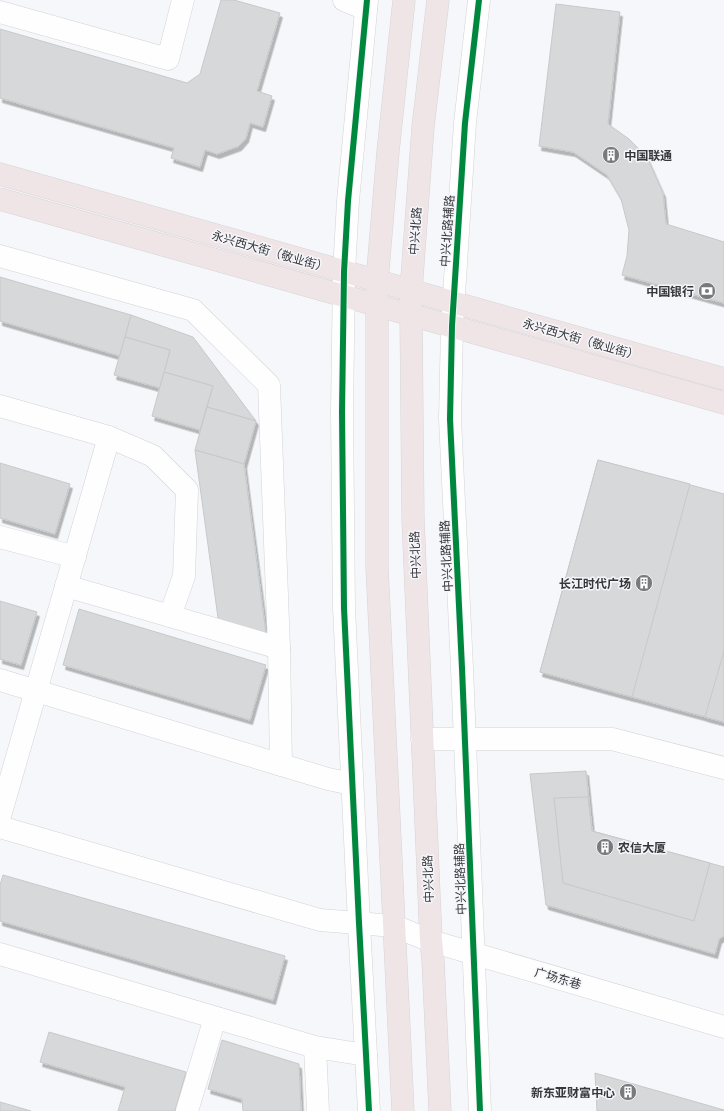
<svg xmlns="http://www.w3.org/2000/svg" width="724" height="1111" font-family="'PT Serif','Noto Sans SC',serif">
<defs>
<filter id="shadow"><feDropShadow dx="2.5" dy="4.5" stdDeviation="0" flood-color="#0004"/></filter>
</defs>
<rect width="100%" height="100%" fill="#f6f7fa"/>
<g fill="#d7d8da" stroke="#c7c8ca" filter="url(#shadow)">
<path d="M221 0H234L280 13 257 91 272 96 263 127 250 123 246 138 239 146 217 154 205 150 200 167 171 158 174 148 0 98V29L187 83 200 74Z"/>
<path d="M556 4 620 12 608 124 629 139 647 157 663 193 666 224 724 242V303L622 275 627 256 629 230 621 199 607 175 573 152 539 146Z"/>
<path d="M0 277 131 315 120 356 0 321Z"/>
<path d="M131 315 193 337 256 421 207 407 213 386 164 372 170 350 125 337Z"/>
<path d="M125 337 170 350 160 388 114 375Z"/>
<path d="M164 372 213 386 200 430 152 416Z"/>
<path d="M207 407 256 421 244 464 195 450Z"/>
<path d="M195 450 244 464 266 634 219 625Z"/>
<path d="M598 460 724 494V722L540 672Z"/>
<path d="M598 460 690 484 632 697 540 672Z"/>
<path d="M0 463 70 484 55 534 0 518Z"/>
<path d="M0 601 37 612 21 665 0 659Z"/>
<path d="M79 609 266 665 250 720 63 665Z"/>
<path d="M724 651V722L705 717Z"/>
<path d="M586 771 592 831 724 867V936L719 939 715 954 546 905 530 774Z"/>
<path d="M588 797 592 831 710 863 694 921 563 883 554 798Z"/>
<path d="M3 875 285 956 273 1000 0 921V885Z"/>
<path d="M49 1032 186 1072 175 1111H118L125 1087 40 1062Z"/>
<path d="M222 1040 299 1064 301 1111H243L242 1099 208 1089Z"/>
<path d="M595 1073 724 1110V1111H597Z"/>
<path d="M0 1102 31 1111H0Z"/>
</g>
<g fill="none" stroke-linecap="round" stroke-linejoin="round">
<defs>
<g id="minor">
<path d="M344 0 366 9"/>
<path d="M367 0 348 201 344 272 342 412 344 608 359 923 369 1111"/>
<path d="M479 0 465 123 452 326 450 419 462 668 480 1111"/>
<path d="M0 12 168 59 183 0"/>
<path d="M0 256 193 310 269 385 279 648 281 765"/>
<path d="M0 406 109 437 153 456 187 490 184 576 170 616 66 586"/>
<path d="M0 537 75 557"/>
<path d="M170 616 279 648"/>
<path d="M0 680 328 779 352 784"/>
<path d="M422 739H612L724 768"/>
<path d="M0 816 109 437"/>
<path d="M0 827 320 920 394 926 431 941 724 1027"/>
<path d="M0 954 315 1047 366 1055"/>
<path d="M315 1047 318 1111"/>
<path d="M187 1111 215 1018"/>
</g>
<g id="major">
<path d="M438 0 423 127 411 291V314L413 519 431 941 433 960 440 1111"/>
<path d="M0 174 724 379"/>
<path d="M0 199 724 403"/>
<path d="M403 1111 377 567V281L388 152 404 0"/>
</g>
</defs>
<use href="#minor" stroke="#d2d3d4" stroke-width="23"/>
<use href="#major" stroke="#d4d4d6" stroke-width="23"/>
<use href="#minor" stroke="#fefefe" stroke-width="22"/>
<use href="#major" stroke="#efe5e7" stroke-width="22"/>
<defs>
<g id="cycleway">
<path d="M367 0 348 201 344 272 342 412 344 608 359 923 369 1111"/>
<path d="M479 0 465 123 452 326 450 419 462 668 480 1111"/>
</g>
</defs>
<use href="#cycleway" stroke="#f5f6fb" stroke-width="8"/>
<use href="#cycleway" stroke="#00873e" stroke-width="6"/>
</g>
<defs>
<symbol id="building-disc" viewBox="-11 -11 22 22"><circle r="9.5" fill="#7a7a7d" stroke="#f5f6fb"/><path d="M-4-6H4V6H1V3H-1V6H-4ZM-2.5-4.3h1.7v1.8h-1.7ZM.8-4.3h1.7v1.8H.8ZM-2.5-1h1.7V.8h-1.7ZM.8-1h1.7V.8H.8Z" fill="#fff"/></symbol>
<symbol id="bank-disc" viewBox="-11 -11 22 22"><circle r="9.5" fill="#7a7a7d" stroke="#f5f6fb"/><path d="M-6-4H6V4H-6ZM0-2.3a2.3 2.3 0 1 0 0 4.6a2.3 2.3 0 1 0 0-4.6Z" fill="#fff"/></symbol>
</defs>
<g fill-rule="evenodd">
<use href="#building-disc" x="601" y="145" width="20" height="20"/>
<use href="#bank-disc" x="697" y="281" width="20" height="20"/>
<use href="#building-disc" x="634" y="573" width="20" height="20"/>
<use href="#building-disc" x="595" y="837" width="20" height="20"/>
<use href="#building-disc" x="618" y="1082" width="20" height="20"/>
</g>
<g text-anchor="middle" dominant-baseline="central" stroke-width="3" stroke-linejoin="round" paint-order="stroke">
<g font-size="12" font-weight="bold" fill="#373739" stroke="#f5f6fb" text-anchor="end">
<text x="624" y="155" text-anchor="start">中国联通</text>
<text x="694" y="291">中国银行</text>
<text x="631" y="583">长江时代广场</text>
<text x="618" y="847" text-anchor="start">农信大厦</text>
<text x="615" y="1092">新东亚财富中心</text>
</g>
<g font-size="12" fill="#373739" stroke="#f5f6fb">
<text transform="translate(415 231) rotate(-86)">中兴北路</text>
<text transform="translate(447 231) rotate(-86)">中兴北路辅路</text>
<text transform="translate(270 251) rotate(16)">永兴西大街（敬业街）</text>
<text transform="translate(581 339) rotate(16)">永兴西大街（敬业街）</text>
<text transform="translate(415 555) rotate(-92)">中兴北路</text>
<text transform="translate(446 556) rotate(-93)">中兴北路辅路</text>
<text transform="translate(428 879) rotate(-92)">中兴北路</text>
<text transform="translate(460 879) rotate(-92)">中兴北路辅路</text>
<text transform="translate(558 978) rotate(16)">广场东巷</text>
</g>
</g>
</svg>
